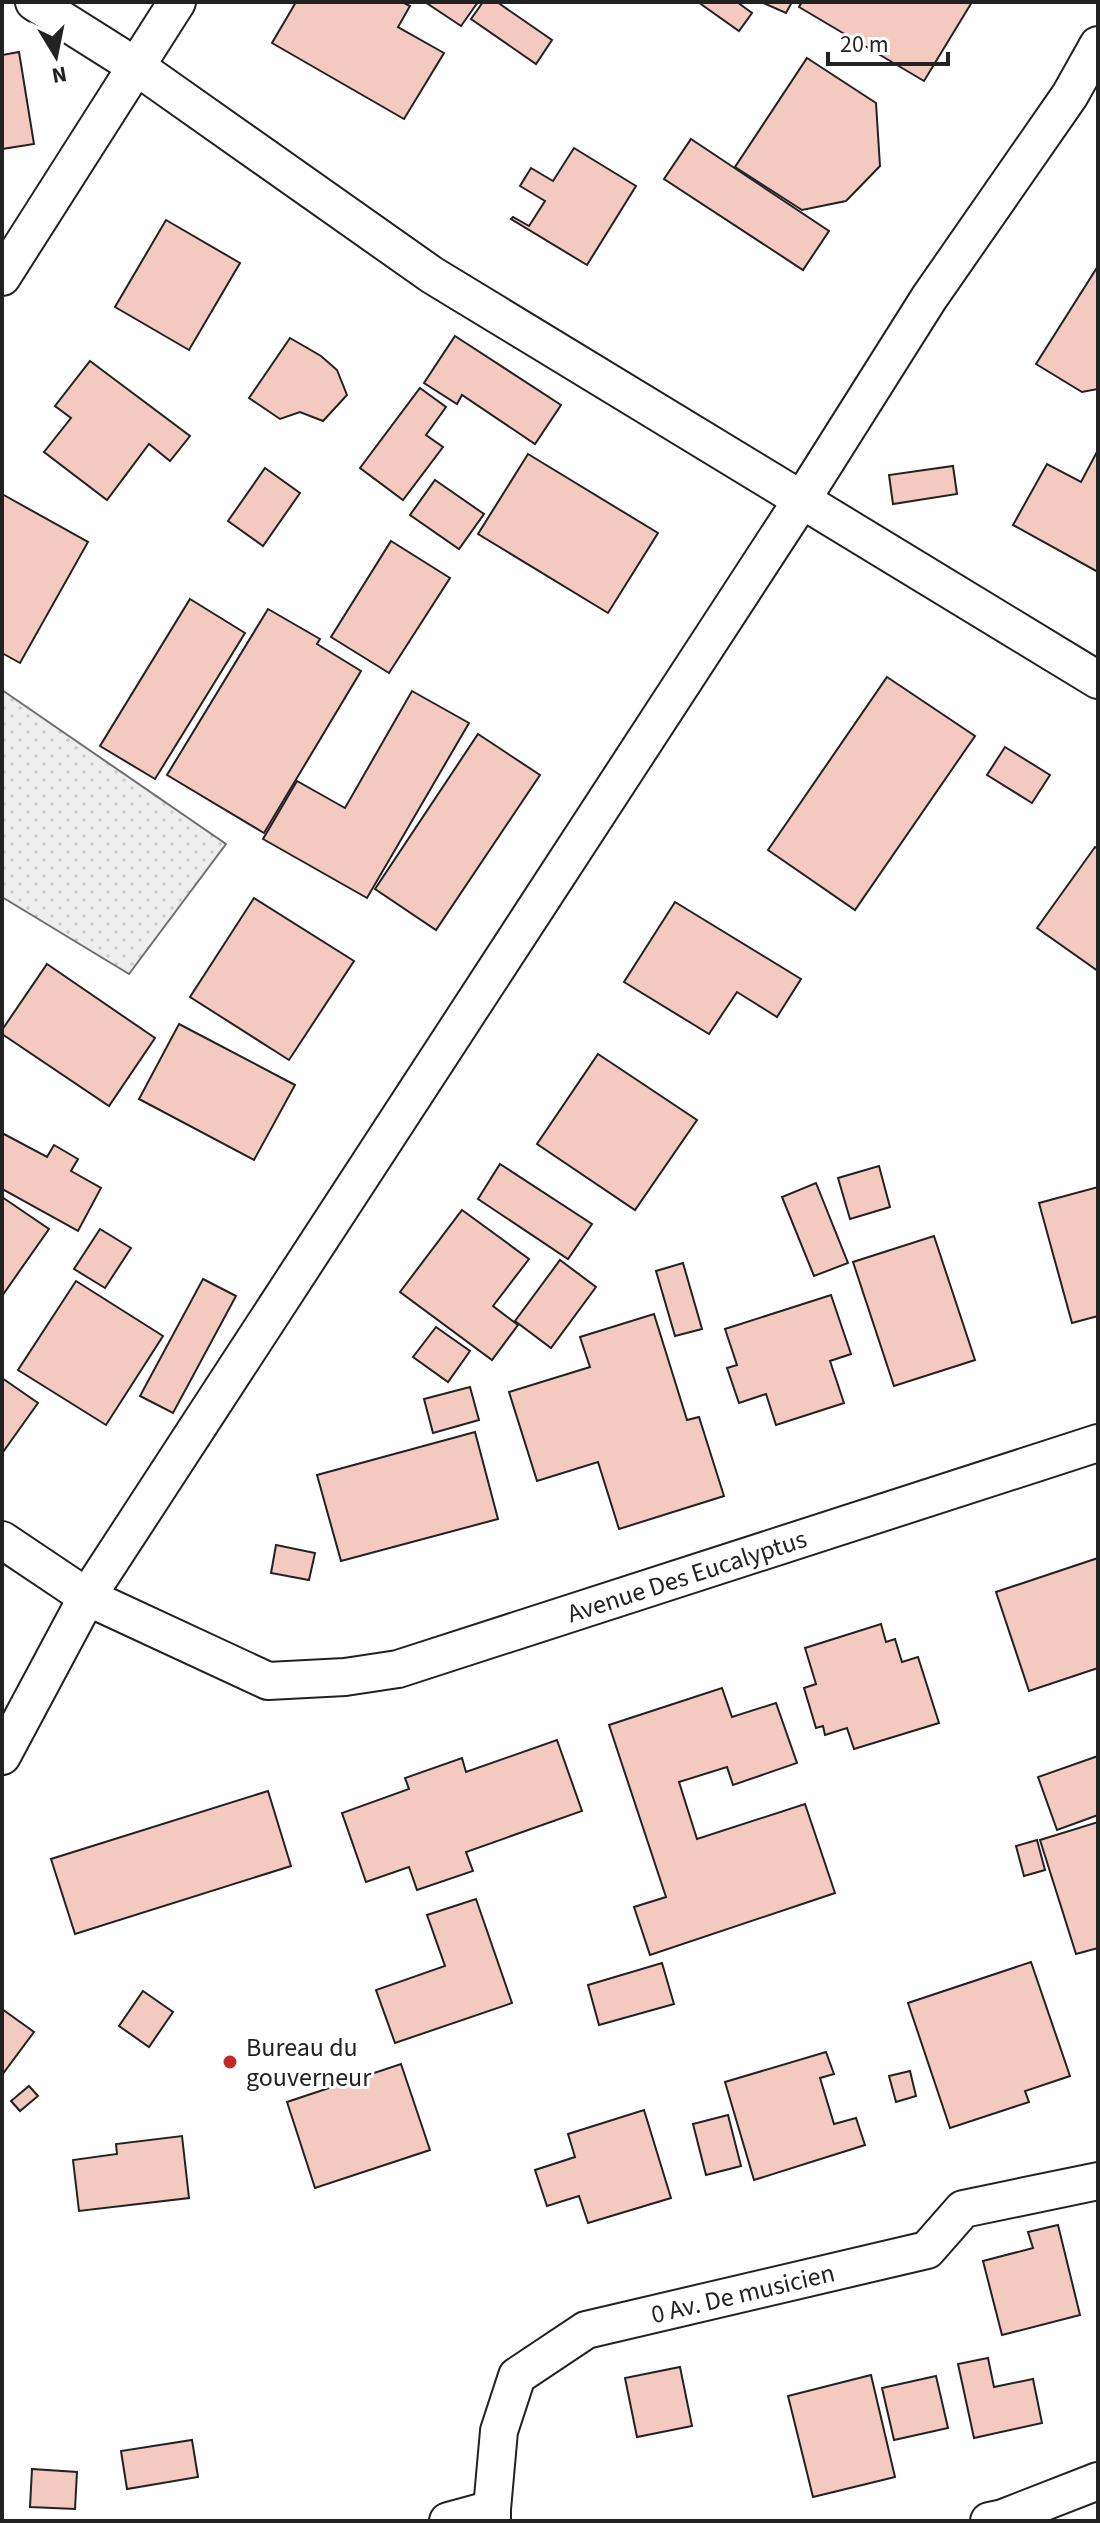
<svg xmlns="http://www.w3.org/2000/svg" width="1100" height="2523" font-family="'Source Sans 3',sans-serif">
<defs>
<pattern id="green-dots" width="8" height="8" patternUnits="userSpaceOnUse" patternTransform="scale(2)"><rect width="8" height="8" fill="#eee"/><path d="M2 2h.1M6 6h.1" fill="none" stroke="#ccc" stroke-width="1.8" stroke-linecap="round"/></pattern>
</defs>
<rect width="100%" height="100%" fill="#fff"/>
<path fill="url(#green-dots)" stroke="#6f6f6f" stroke-width="2" d="M2 690 226 844 129 974 2 897Z"/>
<g fill="#f3c9c0" stroke="#222" stroke-width="2">
<path d="M296 2H402L410 6 398 27 444 53 404 119 272 43Z"/>
<path d="M425 2H478L461 26Z"/>
<path d="M483 2H497L552 40 536 64 471 19Z"/>
<path d="M698 2H737L752 13 739 31Z"/>
<path d="M761 2H792L786 13Z"/>
<path d="M802 2H972L924 81 799 7Z"/>
<path d="M19 52 34 144 2 149V55Z"/>
<path d="M807 58 876 103 880 166 846 201 802 210 735 167Z"/>
<path d="M691 139 829 231 803 270 664 179Z"/>
<path d="M574 148 636 186 587 265 511 219 513 217 529 226 545 201 520 186 531 168 553 181Z"/>
<path d="M166 220 240 263 189 350 115 307Z"/>
<path d="M1098 266V389L1082 392 1036 364Z"/>
<path d="M455 336 561 405 535 444 462 395 457 404 424 383Z"/>
<path d="M290 338 321 356 337 370 347 395 323 421 300 412 280 419 249 398Z"/>
<path d="M90 361 190 436 170 461 149 444 107 500 44 452 71 418 55 406Z"/>
<path d="M420 388 446 407 426 435 443 447 403 500 360 468Z"/>
<path d="M1098 450V572L1013 525 1047 464 1081 482Z"/>
<path d="M528 454 658 533 608 613 478 534Z"/>
<path d="M953 466 957 494 893 504 889 475Z"/>
<path d="M265 468 300 493 263 546 228 521Z"/>
<path d="M435 480 484 514 459 549 410 515Z"/>
<path d="M2 494 88 542 20 663 2 653Z"/>
<path d="M391 541 450 578 389 673 331 637Z"/>
<path d="M190 599 245 633 155 779 100 746Z"/>
<path d="M268 609 320 639 317 644 361 671 264 833 167 775Z"/>
<path d="M887 677 975 736 855 910 768 850Z"/>
<path d="M412 691 469 723 367 898 263 839 297 781 345 808Z"/>
<path d="M478 734 540 775 436 930 375 889Z"/>
<path d="M1005 747 1050 775 1032 803 987 775Z"/>
<path d="M1095 847 1098 849V971L1037 928Z"/>
<path d="M254 898 354 961 289 1060 190 997Z"/>
<path d="M675 902 801 979 777 1017 737 992 709 1034 624 982Z"/>
<path d="M47 964 155 1038 109 1106 2 1034V1030Z"/>
<path d="M179 1024 295 1085 254 1160 139 1099Z"/>
<path d="M598 1054 697 1120 635 1210 537 1144Z"/>
<path d="M2 1133 47 1157 54 1145 78 1159 71 1171 101 1188 78 1231 2 1189Z"/>
<path d="M500 1164 592 1224 568 1259 478 1199Z"/>
<path d="M879 1166 890 1207 850 1219 838 1178Z"/>
<path d="M816 1183 848 1263 814 1276 782 1197Z"/>
<path d="M1098 1187V1316L1072 1323 1039 1203Z"/>
<path d="M2 1197 49 1229 2 1296Z"/>
<path d="M462 1210 529 1259 493 1306 518 1325 492 1360 400 1292Z"/>
<path d="M100 1229 131 1248 105 1288 74 1269Z"/>
<path d="M934 1236 975 1360 894 1386 853 1262Z"/>
<path d="M560 1260 596 1287 551 1348 515 1321Z"/>
<path d="M683 1263 702 1329 675 1336 656 1271Z"/>
<path d="M203 1279 236 1296 173 1413 140 1396Z"/>
<path d="M76 1281 163 1336 106 1425 18 1370Z"/>
<path d="M831 1295 851 1354 830 1361 844 1403 776 1425 766 1394 739 1403 727 1368 737 1365 725 1329Z"/>
<path d="M654 1314 687 1420 699 1417 724 1496 619 1529 598 1462 537 1481 509 1392 590 1367 580 1337Z"/>
<path d="M436 1327 470 1351 448 1382 413 1357Z"/>
<path d="M2 1378 38 1403 3 1452H2Z"/>
<path d="M470 1387 479 1420 433 1433 424 1399Z"/>
<path d="M475 1432 498 1519 341 1561 317 1475Z"/>
<path d="M276 1545 315 1553 309 1580 271 1573Z"/>
<path d="M1098 1558V1668L1029 1691 996 1592Z"/>
<path d="M881 1624 886 1642 895 1639 902 1662 918 1657 939 1723 854 1749 847 1728 825 1735 823 1726 816 1728 804 1688 816 1684 805 1648Z"/>
<path d="M722 1688 732 1717 776 1703 797 1763 733 1785 727 1767 679 1782 697 1839 805 1804 835 1893 650 1955 634 1907 666 1897 609 1725Z"/>
<path d="M557 1740 582 1811 466 1852 473 1871 417 1890 409 1867 366 1882 342 1813 409 1789 405 1778 462 1758 466 1772Z"/>
<path d="M1098 1756V1815L1057 1830 1038 1777Z"/>
<path d="M268 1791 291 1866 75 1934 51 1859Z"/>
<path d="M1098 1822V1948L1076 1954 1040 1840Z"/>
<path d="M1037 1840 1045 1870 1024 1876 1016 1846Z"/>
<path d="M476 1899 512 2003 395 2043 376 1990 445 1966 427 1915Z"/>
<path d="M1031 1962 1070 2076 1025 2091 1029 2102 950 2128 908 2003Z"/>
<path d="M662 1963 674 2004 599 2025 588 1985Z"/>
<path d="M143 1991 173 2012 149 2047 119 2026Z"/>
<path d="M2 2009 34 2032 2 2075Z"/>
<path d="M826 2052 834 2074 820 2078 834 2124 856 2118 865 2145 754 2180 725 2082Z"/>
<path d="M401 2064 430 2150 315 2188 287 2102Z"/>
<path d="M910 2071 916 2096 896 2102 889 2076Z"/>
<path d="M29 2086 38 2096 20 2111 11 2101Z"/>
<path d="M644 2110 671 2198 588 2223 579 2196 547 2206 535 2170 575 2157 568 2134Z"/>
<path d="M728 2115 741 2166 706 2175 693 2124Z"/>
<path d="M182 2136 189 2198 79 2211 73 2160 117 2154 116 2144Z"/>
<path d="M1058 2225 1080 2315 1002 2335 983 2261 1033 2248 1028 2232Z"/>
<path d="M988 2358 994 2387 1033 2379 1042 2423 974 2438 958 2364Z"/>
<path d="M680 2367 692 2426 637 2437 625 2378Z"/>
<path d="M871 2375 895 2477 813 2497 788 2396Z"/>
<path d="M936 2376 948 2428 894 2440 882 2388Z"/>
<path d="M192 2440 198 2477 127 2489 121 2451Z"/>
<path d="M32 2469 77 2472 75 2509 30 2507Z"/>
</g>
<g fill="none" stroke-linecap="round" stroke-linejoin="round">
<defs>
<g id="street">
<path d="M34 2 137 67 432 275 1098 680"/>
<path d="M2 277 177 2"/>
<path id="s1" d="M2 1540 87 1597 268 1681 345 1677 398 1669 1098 1443"/>
<path d="M2 1756 87 1597 801 501 929 298 1070 95 1098 45"/>
<path id="s2" d="M492 2509 499 2431 517 2376 586 2330 927 2250 963 2209 1098 2181"/>
<path d="M448 2521 492 2509V2521"/>
<path d="M989 2521 1003 2518 1098 2481"/>
</g>
</defs>
<use href="#street" stroke="#222" stroke-width="40"/>
<use href="#street" stroke="#fff" stroke-width="36"/>
</g>
<circle fill="#c62828" stroke="#fff" stroke-width="3" cx="230" cy="2062" r="8"/>
<g text-anchor="middle" dominant-baseline="central" stroke-width="6" stroke-linejoin="round" paint-order="stroke">
<g font-size="26" fill="#222" stroke="#fff">
<text stroke="none"><textPath href="#s1" startOffset="736">Avenue Des Eucalyptus</textPath></text>
<text stroke="none"><textPath href="#s2" startOffset="380">0 Av. De musicien</textPath></text>
</g>
<g font-size="26" fill="#222" stroke="#fff" text-anchor="start">
<text x="246" y="2047">Bureau du<tspan x="246" dy="30">gouverneur</tspan></text>
</g>
</g>
<rect width="1100" height="2523" fill="none" stroke="#222222" stroke-width="8"/>
<g transform="translate(56 56) rotate(170)" stroke="#ffffff" stroke-width="6" paint-order="stroke">
<path d="M0-6L14 30L0 20L-14 30Z" fill="#222222"/>
<text y="-12" font-size="22" font-weight="bold" text-anchor="middle" fill="#222222">N</text>
</g>
<path d="M828 52v12h120v-12" fill="none" stroke="#222222" stroke-width="4"/>
<text x="840" y="52" font-size="24" fill="#222222" stroke="#ffffff" stroke-width="6" paint-order="stroke">20 m</text>
</svg>
